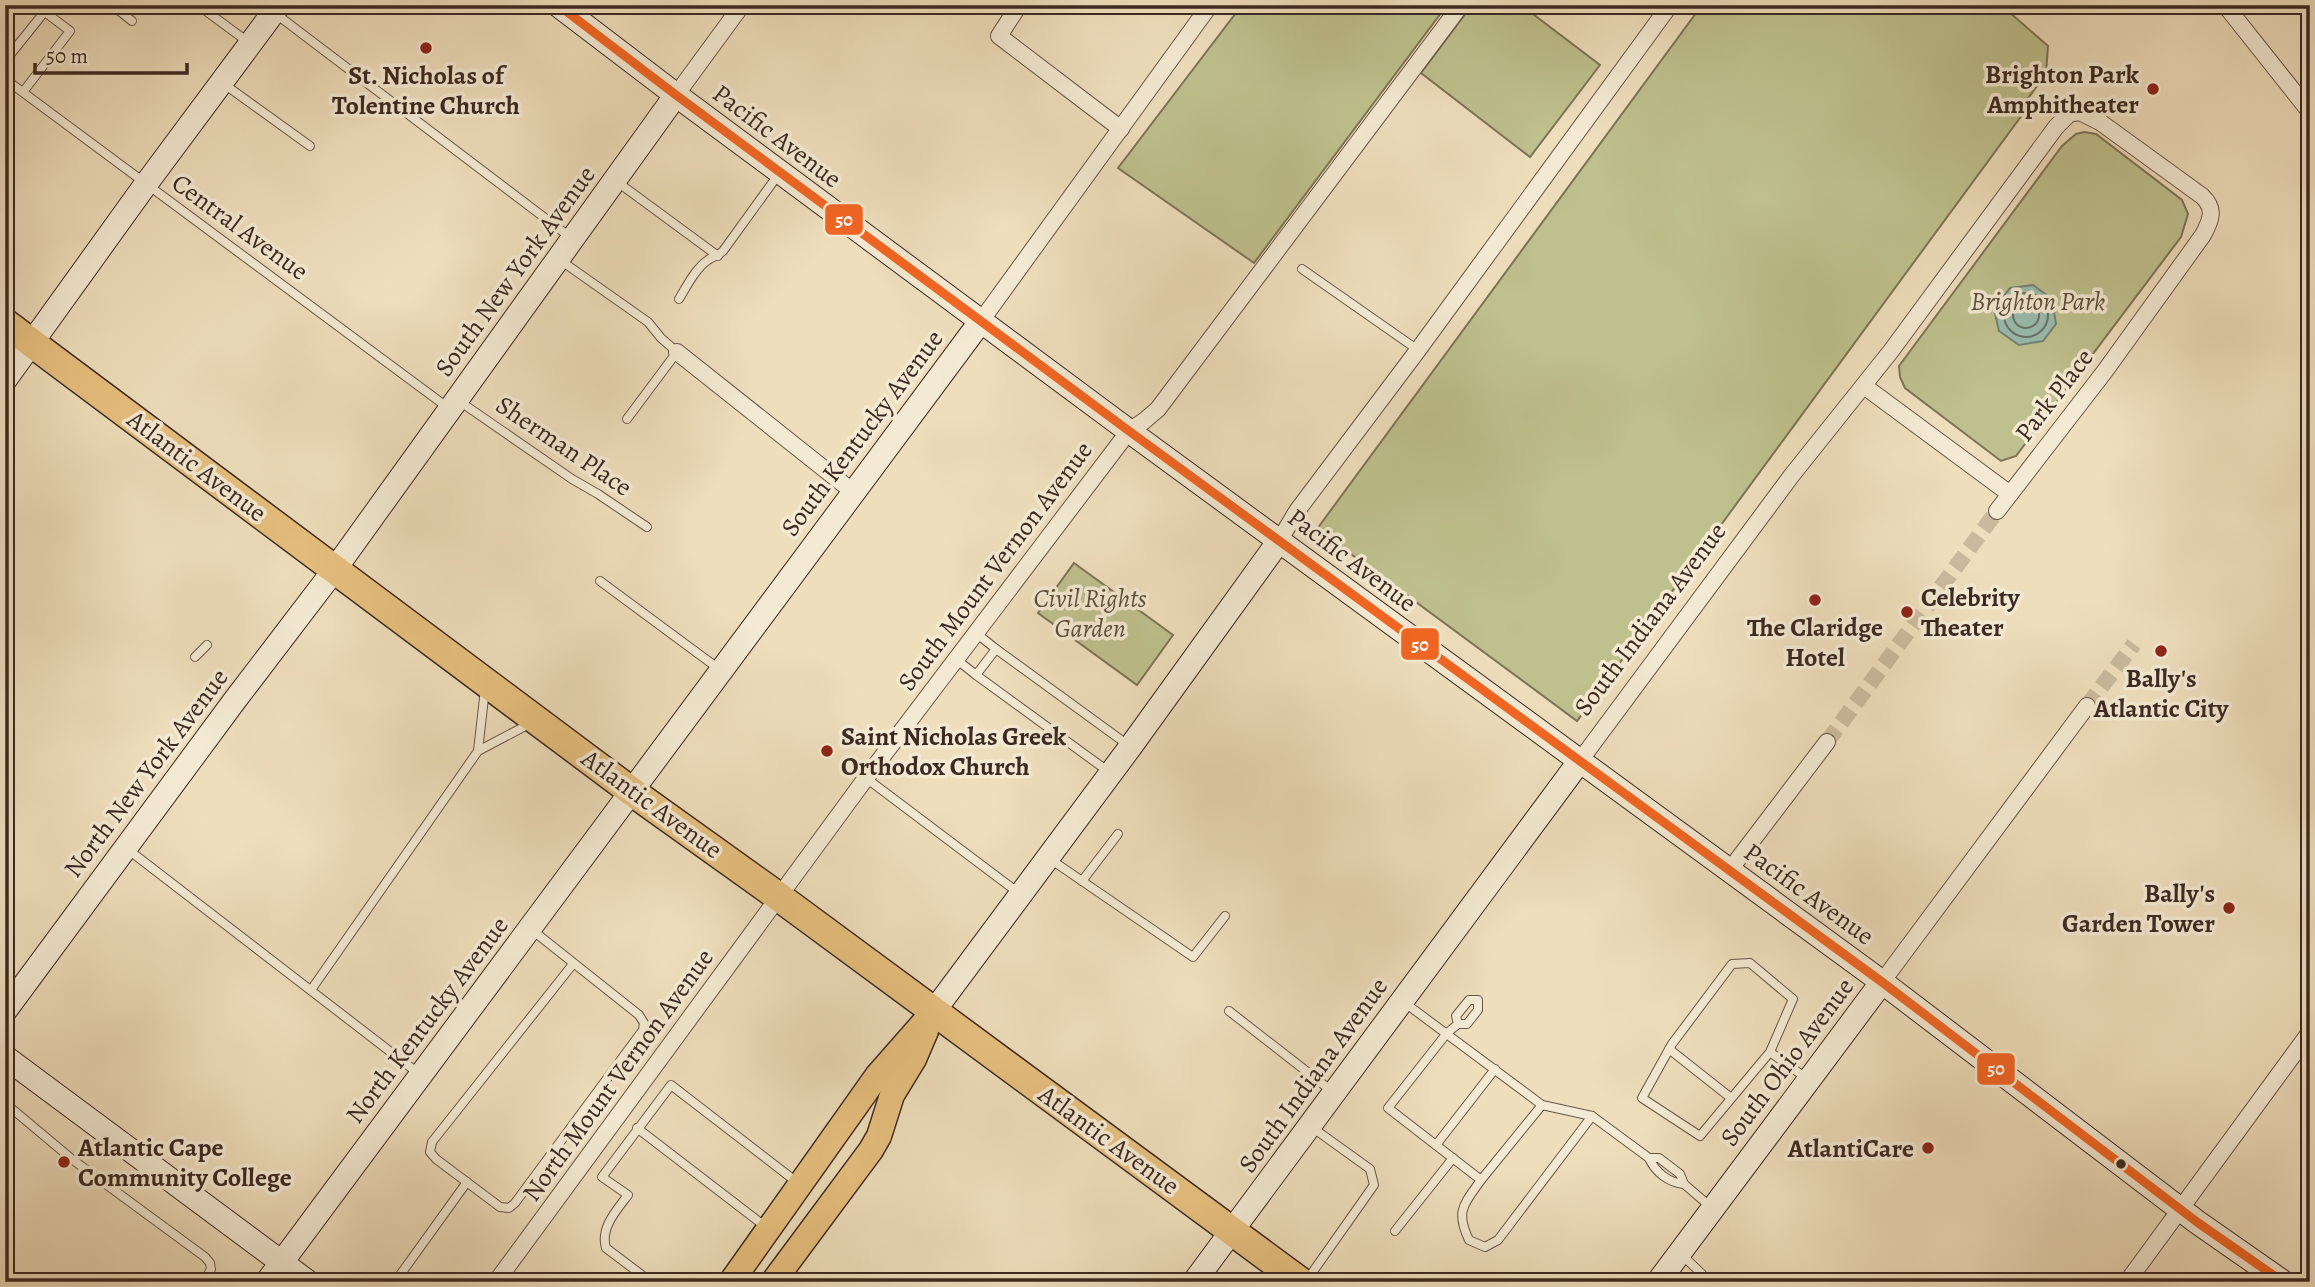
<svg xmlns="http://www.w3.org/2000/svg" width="2315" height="1287" font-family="Alegreya,serif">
<rect width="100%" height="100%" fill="#eedebc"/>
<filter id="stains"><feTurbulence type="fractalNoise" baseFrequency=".00286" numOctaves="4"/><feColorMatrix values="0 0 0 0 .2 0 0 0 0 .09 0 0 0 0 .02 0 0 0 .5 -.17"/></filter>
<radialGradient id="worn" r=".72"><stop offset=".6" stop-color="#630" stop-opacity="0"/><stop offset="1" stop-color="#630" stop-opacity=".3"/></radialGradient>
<g fill="#bec08d" stroke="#7d7458" stroke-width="2">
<path d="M1242 5H1447L1254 263 1118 168Z"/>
<path d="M1472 5H1521L1600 65 1530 157 1421 73Z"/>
<path d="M1702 5H2001L2048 46 2046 74 2026 101 2022 115 1577 721 1317 529Z"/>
<path d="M2084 132 2096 134 2182 200 2188 214 2181 237 2016 456 2001 461 1905 388 1900 377 1899 366 2062 146 2076 134Z"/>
<path d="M1074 563 1173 635 1137 685 1038 613Z"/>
</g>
<path fill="#99bcae" stroke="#748176" stroke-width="2" d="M2033 285 2052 299 2056 324 2043 341 2019 345 1999 331 1994 309 2010 288Z"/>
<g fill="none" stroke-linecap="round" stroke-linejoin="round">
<g stroke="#6a7268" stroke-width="2">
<circle cx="2026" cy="315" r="22"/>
<circle cx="2026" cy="315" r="13"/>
</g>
<g stroke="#caba9d" stroke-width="16" stroke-dasharray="16 8" stroke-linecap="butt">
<path d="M2087 706 2134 644"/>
<path d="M1827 742 1997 511"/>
</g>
<defs>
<g id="lane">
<path d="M112 5 132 21"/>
<path d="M198 5 248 42"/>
<path d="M276 14 570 237"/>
<path d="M5 61 50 5"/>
<path d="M5 79 447 407"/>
<path d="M224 84 310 146"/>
<path d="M23 92 70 31 45 12"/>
<path d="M616 181 718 256"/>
<path d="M560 260 648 322 661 338 677 352 627 419"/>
<path d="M1302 269 1418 350"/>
<path d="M679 299C687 286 695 269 708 260 713 256 718 256 723 251L778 175"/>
<path d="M459 401 572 479 598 494 647 527"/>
<path d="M600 581 719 669"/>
<path d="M976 633 996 649"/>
<path d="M195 657 207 645"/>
<path d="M956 659 976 675"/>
<path d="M478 751 531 723"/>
<path d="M1109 772 976 675 996 649 1128 745"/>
<path d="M866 778 1020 894"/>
<path d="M126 848 418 1073"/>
<path d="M1050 859 1193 957 1225 916"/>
<path d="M1082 881 1118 834"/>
<path d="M532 930 639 1015 644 1023 643 1030 515 1203 509 1208 500 1207 436 1159 430 1152 432 1142 573 964"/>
<path d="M311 990 478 751 485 689"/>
<path d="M1405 1003 1542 1105 1592 1116 1649 1158C1655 1172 1669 1183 1684 1184"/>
<path d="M1229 1011 1333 1092"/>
<path d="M1458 1024 1456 1016 1469 1000H1478V1010L1467 1024H1458L1447 1033 1388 1108 1481 1180 1542 1105"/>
<path d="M1669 1049 1731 1098"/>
<path d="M1770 1052 1793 999 1750 963 1732 964 1672 1044 1642 1098 1700 1136 1770 1052 1806 1078"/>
<path d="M5 1103 73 1160 205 1257 210 1263 211 1269 204 1282"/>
<path d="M637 1128 766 1227"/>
<path d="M1436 1145 1495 1069"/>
<path d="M1649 1158H1659L1680 1174 1684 1184 1712 1208"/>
<path d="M1481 1180C1464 1204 1455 1211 1469 1240L1485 1247 1498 1240 1592 1116"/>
<path d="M1395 1231 1453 1158"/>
<path d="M1682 1255 1702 1274 1703 1282"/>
<path d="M1307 1280 1374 1185 1370 1169 1313 1128"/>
<path d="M395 1282 467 1182"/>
<path d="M651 1282 606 1248C600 1228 616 1211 628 1195L602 1177 671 1085 798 1183"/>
</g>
<g id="street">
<path d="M1019 5 999 36 1121 129"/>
<path d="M2225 5 2310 112"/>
<path d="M676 95 742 5"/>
<path d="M981 321 1210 5"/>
<path d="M677 352 852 491"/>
<path d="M1864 386 2010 494"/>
<path d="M1279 541 1297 511 1418 350 1670 5"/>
<path d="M1579 762 1792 475 1891 351 2056 127 2069 114 2080 112 2100 122 2202 196C2216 209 2211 220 2203 235L2105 371 1997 511"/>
<path d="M1729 871 1827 742"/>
<path d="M1882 982 2087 706"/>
<path d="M496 1282 866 778 1129 431 1144 421 1158 409 1461 5"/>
<path d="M2127 1282 2310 1032"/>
</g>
<g id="secondary">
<path d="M558 5 676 95 1129 431 1882 982 2197 1222 2283 1282"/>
<path d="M5 380 146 184 279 5"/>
<path d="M5 1011 235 700 335 569 676 95"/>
<path d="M934 1011 1131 746 1279 541"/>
<path d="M5 1057 308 1282"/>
<path d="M267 1282 981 321"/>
<path d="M1194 1282 1579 762"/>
<path d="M1658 1282 1882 982"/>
</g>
<g id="primary">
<path d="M731 1282 877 1076 934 1011"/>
<path d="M773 1282 871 1150 879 1136 892 1095 914 1059 926 1031"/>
</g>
<path id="highway" d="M5 323 631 791 779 897 1301 1282"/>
</defs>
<use href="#lane" stroke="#685649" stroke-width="10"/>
<use href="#street" stroke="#685649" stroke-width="18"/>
<use href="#secondary" stroke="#3c2923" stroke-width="25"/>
<use href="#primary" stroke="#3c2923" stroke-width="27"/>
<use href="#highway" stroke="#3c2923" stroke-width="31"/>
<use href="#lane" stroke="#f4ead3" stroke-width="8"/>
<use href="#street" stroke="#f4ead3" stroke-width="16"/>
<use href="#secondary" stroke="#f4ead3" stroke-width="23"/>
<use href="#primary" stroke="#e7bf7e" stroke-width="24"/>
<use href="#highway" stroke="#e7bf7e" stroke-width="28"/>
<defs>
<path id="bus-1" d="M558 5 676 95 1129 431 1882 982 2197 1222 2283 1282"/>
</defs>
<use href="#bus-1" stroke="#f4ead3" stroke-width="14"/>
<use href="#bus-1" stroke="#f26522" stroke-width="9"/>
</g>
<g fill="#8f2418" stroke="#f4ead3" stroke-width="2.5">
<circle cx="426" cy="48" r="7"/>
<circle cx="2153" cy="89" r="7"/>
<circle cx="1815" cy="600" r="7"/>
<circle cx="1907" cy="612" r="7"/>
<circle cx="2161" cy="651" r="7"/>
<circle cx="827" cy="751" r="7"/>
<circle cx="2229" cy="908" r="7"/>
<circle cx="1928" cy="1148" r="7"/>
<circle cx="64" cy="1162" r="7"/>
</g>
<circle fill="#3c2923" stroke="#f4ead3" stroke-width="2.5" cx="2121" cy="1164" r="6"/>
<g text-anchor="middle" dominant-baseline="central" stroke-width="7" stroke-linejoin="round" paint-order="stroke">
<g font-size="26" font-weight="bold" fill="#3c2923" stroke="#f4ead3" text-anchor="end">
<text x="2139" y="74">Brighton Park<tspan x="2139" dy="30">Amphitheater</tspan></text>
<text x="426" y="75" text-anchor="middle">St. Nicholas of<tspan x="426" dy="30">Tolentine Church</tspan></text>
<text x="1921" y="597" text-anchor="start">Celebrity<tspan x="1921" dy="30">Theater</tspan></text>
<text x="1815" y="627" text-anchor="middle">The Claridge<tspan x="1815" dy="30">Hotel</tspan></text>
<text x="2161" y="678" text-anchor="middle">Bally's<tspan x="2161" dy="30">Atlantic City</tspan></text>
<text x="841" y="736" text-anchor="start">Saint Nicholas Greek<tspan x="841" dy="30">Orthodox Church</tspan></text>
<text x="2215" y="893">Bally's<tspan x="2215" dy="30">Garden Tower</tspan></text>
<text x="78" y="1147" text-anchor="start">Atlantic Cape<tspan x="78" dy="30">Community College</tspan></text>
<text x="1914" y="1148">AtlantiCare</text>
</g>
<g font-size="26" fill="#3c2923" stroke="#f4ead3">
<text transform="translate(777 136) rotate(37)">Pacific Avenue</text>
<text transform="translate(240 227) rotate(36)">Central Avenue</text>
<text transform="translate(515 271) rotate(-54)">South New York Avenue</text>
<text transform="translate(2054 395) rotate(-52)">Park Place</text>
<text transform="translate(862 433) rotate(-53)">South Kentucky Avenue</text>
<text transform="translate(564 446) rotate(34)">Sherman Place</text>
<text transform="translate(197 466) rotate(37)">Atlantic Avenue</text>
<text transform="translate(1352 560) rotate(37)">Pacific Avenue</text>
<text transform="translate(995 566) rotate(-53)">South Mount Vernon Avenue</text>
<text transform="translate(1650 619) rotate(-53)">South Indiana Avenue</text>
<text transform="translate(146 773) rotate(-53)">North New York Avenue</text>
<text transform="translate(652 804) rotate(36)">Atlantic Avenue</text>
<text transform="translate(1809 894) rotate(36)">Pacific Avenue</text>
<text transform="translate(427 1020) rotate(-53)">North Kentucky Avenue</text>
<text transform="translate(1787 1062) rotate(-53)">South Ohio Avenue</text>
<text transform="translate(618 1075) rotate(-54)">North Mount Vernon Avenue</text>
<text transform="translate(1313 1075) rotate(-54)">South Indiana Avenue</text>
<text transform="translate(1109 1140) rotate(36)">Atlantic Avenue</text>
</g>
<g font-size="26" font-style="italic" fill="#5c4f3e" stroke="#f4ead3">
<text x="2038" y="301">Brighton Park</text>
<text x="1090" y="598">Civil Rights<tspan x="1090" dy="30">Garden</tspan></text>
</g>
</g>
<g stroke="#f4ead3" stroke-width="2.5">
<rect x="824" y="203" width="40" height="33" rx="7" fill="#f26522"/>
<rect x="1400" y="627" width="40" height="34" rx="7" fill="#f26522"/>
<rect x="1976" y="1052" width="40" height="34" rx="7" fill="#f26522"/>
</g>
<g font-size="19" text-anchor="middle" font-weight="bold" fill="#fff">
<text x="844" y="226">50</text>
<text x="1420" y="651">50</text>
<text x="1996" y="1075">50</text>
</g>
<rect width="2315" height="1287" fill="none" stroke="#eedebc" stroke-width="28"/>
<rect x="7" y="7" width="2301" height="1273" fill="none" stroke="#3c2923" stroke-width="3.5"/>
<rect x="14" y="14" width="2287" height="1259" fill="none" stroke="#3c2923" stroke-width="2"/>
<path d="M35 63v10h152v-10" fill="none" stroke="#3c2923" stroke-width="3.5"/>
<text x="46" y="63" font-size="21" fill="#3c2923" stroke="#f4ead3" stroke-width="5" paint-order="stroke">50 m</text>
<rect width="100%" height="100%" filter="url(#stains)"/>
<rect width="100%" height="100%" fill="url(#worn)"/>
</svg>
